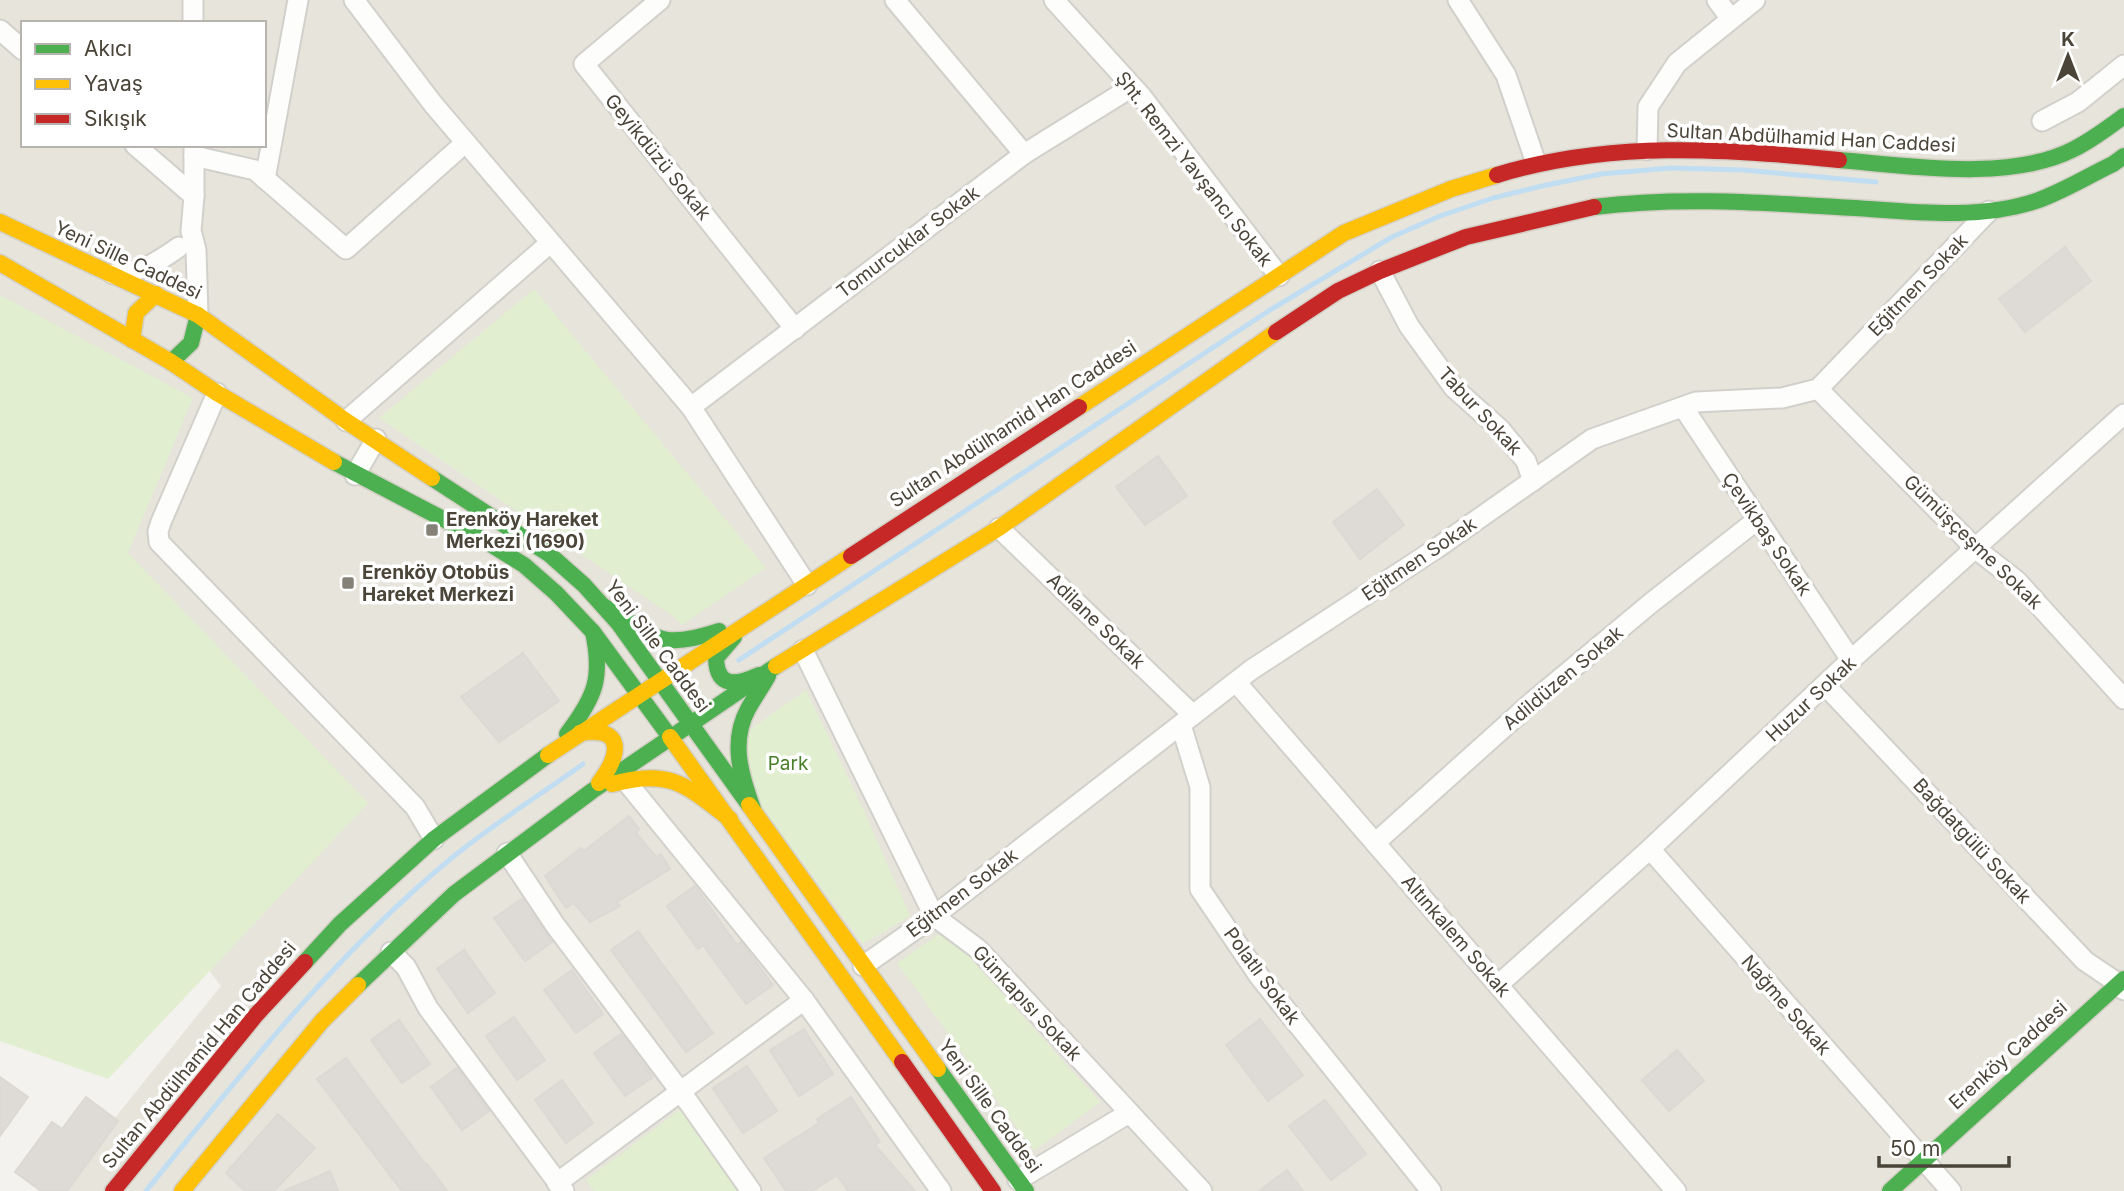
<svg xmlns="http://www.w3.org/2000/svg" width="2124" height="1191" font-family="Inter,sans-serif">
<rect width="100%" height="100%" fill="#f4f2ee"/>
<path fill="#e7e4dc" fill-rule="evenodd" d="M0 0H2124V1191H56L221 986 0 702ZM23 23H264V145H23Z"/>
<g fill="#e1eecf">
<path d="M534 289 766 568 682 625 674 617 379 418Z"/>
<path d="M0 295 193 398 128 553 368 803 108 1079 0 1041Z"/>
<path d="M806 690 865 813 910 916 863 944 727 761 731 743Z"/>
<path d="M945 930 1100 1102 1034 1151 897 963Z"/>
<path d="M681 1109 741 1191H594L586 1180Z"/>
</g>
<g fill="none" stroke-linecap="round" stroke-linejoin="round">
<g stroke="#c0ddf1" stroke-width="5">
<path d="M739 660 1270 310 1392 237 1440 216 1493 198 1542 186 1601 174 1671 168 1743 170 1876 182"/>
<path d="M146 1191C241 1074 336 953 454 856 495 823 540 795 583 764"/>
</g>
</g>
<g fill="#dedbd6" stroke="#dcd9d4" stroke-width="2">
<path d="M2065 247 2091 281 2025 332 1999 299Z"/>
<path d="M1158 456 1187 496 1145 525 1116 487Z"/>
<path d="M1377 489 1404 525 1360 559 1333 522Z"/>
<path d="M523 653 559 701 499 742 461 697Z"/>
<path d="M629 816 639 829 636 833 656 857 661 854 670 869 617 902 620 906 590 922 574 903 566 908 545 876 581 848 584 851Z"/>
<path d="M695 886 737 945 741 942 773 985 746 1004 703 945 698 949 667 906Z"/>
<path d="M522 899 552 942 525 961 494 918Z"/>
<path d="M638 931 713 1033 686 1052 611 950Z"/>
<path d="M464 950 495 993 468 1013 437 969Z"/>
<path d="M572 970 603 1014 576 1033 544 990Z"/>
<path d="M514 1017 545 1060 517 1080 486 1036Z"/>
<path d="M1260 1019 1303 1075 1268 1101 1226 1045Z"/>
<path d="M399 1020 430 1064 402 1083 371 1040Z"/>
<path d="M804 1029 833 1074 799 1096 770 1050Z"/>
<path d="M621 1034 653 1077 625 1096 594 1053Z"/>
<path d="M1677 1050 1704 1081 1669 1111 1642 1080Z"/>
<path d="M346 1058 426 1165 427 1164 447 1191H402L317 1079Z"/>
<path d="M747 1066 777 1111 743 1133 713 1088Z"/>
<path d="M457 1068 489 1111 462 1130 431 1087Z"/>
<path d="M0 1077 28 1097 0 1136Z"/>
<path d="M562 1080 593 1123 566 1143 535 1100Z"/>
<path d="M86 1097 118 1121 67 1191H41L15 1172 52 1122 62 1129Z"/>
<path d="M851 1097 880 1142 875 1145 915 1191H848L837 1175 812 1191H786L764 1158 819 1123 817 1119Z"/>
<path d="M1325 1100 1366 1154 1331 1180 1289 1126Z"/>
<path d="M278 1114 315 1148 274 1191H245L226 1173Z"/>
<path d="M1287 1170 1303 1191H1259Z"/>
<path d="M330 1171 338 1191H284Z"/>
</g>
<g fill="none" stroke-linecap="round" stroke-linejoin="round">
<defs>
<g id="street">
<path d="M193 0V23"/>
<path d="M354 0 433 104 691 407 807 585"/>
<path d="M660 0 584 64 795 329"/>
<path d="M895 0 1024 154"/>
<path d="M1054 0 1142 97 1279 276"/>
<path d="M1458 0 1506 75 1536 163"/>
<path d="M1717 0 1731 19"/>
<path d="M0 30 23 50"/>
<path d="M2042 121 2078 102 2124 65"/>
<path d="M135 145 194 196"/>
<path d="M194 146V196L191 231 196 250 198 315"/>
<path d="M1647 150 1648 107 1677 63 1755 0"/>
<path d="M194 156 255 170 346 249 465 143"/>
<path d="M265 179 298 0"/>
<path d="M1380 271 1409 326 1454 388 1500 429 1526 461 1533 481"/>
<path d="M113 274C142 272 155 264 179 247"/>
<path d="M1818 389 1976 549 2017 581 2124 699"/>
<path d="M217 393 161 522 158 531 159 542 415 807 434 839"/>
<path d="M691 407 1024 154 1132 87"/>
<path d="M1683 407 1851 660"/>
<path d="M346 421 550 243"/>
<path d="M355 475 376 439"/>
<path d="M999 528 1193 715"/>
<path d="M803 650 934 916 978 949 1202 1191"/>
<path d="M1236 682 1676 1191"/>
<path d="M1825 685 2085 961 2119 984 2124 990"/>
<path d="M1181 725 1200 787V889L1259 976 1431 1191"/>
<path d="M625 780 804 1000 941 1191"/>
<path d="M1375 843 1531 703 1651 603 1757 520"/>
<path d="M1650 849 1951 1191"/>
<path d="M507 853 555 925 689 1103 751 1191"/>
<path d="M391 952 406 967 428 1008 564 1191"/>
<path d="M863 966 934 916 1251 670 1437 548 1592 439 1696 402 1782 398 1818 389 1989 211"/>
<path d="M1498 985 1650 849 1851 660 2124 414"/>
<path d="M1018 1180 1129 1113"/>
<path d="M557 1183 804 1000"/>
</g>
<g id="fast">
<path d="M1839 160C1909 166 2010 182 2074 149 2092 140 2108 128 2124 116"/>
<path d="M1594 207C1681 196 1768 203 1855 208 1914 212 1979 220 2036 201 2062 192 2088 176 2113 164L2124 156"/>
<path d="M171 362 191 343 198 315"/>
<path d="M334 462 487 542 524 565 556 593 593 632 670 737"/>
<path d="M432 478 549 554 584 585 619 624 749 805"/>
<path d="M605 607C655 637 659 651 719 631"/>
<path d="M734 637 716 658C717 689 737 685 759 675"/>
<path d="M567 734C595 697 603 678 593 632"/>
<path d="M753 809C741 776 730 742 748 709 754 698 762 687 768 676"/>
<path d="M305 962 340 924 434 839 548 755"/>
<path d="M358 985 454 894 592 791 776 666"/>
<path d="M938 1069 1026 1191"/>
<path d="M1890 1191 2124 979"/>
</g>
<g id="slow">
<path d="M0 222 198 315 346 421 432 478"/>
<path d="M0 263 171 362 217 393 334 462"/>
<path d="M132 340 136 313 156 294"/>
<path d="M1079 407 1344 233 1451 189 1497 175"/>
<path d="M776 666 999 528 1276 332"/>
<path d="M580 733C626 726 620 755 599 783"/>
<path d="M670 737 902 1062"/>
<path d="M548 755 851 556"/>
<path d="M612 784C670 768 686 785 730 819"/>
<path d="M749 805 938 1069"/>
<path d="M182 1191 322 1021 358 985"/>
</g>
<g id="jam">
<path d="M1497 175C1608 141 1724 148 1839 160"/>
<path d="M1276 332 1338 291 1380 271 1466 237 1594 207"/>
<path d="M851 556 1079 407"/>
<path d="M902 1062 993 1191"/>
<path d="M113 1191 256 1015 305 962"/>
</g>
</defs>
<use href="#street" stroke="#d2d0cb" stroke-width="23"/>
<use href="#fast" stroke="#d3cfc5" stroke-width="19"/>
<use href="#slow" stroke="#d3cfc5" stroke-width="19"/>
<use href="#jam" stroke="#d3cfc5" stroke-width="19"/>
<use href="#street" stroke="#fdfdfc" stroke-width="19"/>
<use href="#fast" stroke="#4caf50" stroke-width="16"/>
<use href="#slow" stroke="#ffc107" stroke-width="16"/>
<use href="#jam" stroke="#c62828" stroke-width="16"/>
</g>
<g fill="#868178" stroke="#fff" stroke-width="2.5">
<rect x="425" y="523" width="14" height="14" rx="3.5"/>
<rect x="341" y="576" width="14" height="14" rx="3.5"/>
</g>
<g text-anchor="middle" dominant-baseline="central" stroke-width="7" stroke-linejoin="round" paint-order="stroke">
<g font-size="19" fill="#4b4439" stroke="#fff">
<text transform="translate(1811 138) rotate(3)">Sultan Abdülhamid Han Caddesi</text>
<text transform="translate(658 157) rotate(51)">Geyikdüzü Sokak</text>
<text transform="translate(1194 169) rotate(52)">Şht. Remzi Yavşancı Sokak</text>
<text transform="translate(908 242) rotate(-37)">Tomurcuklar Sokak</text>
<text transform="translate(128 260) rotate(25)">Yeni Sille Caddesi</text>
<text transform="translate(1918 285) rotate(-46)">Eğitmen Sokak</text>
<text transform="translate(1480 411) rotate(47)">Tabur Sokak</text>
<text transform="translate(1013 424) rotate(-33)">Sultan Abdülhamid Han Caddesi</text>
<text transform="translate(1767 534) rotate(56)">Çevikbaş Sokak</text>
<text transform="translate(1973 542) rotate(44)">Gümüşçeşme Sokak</text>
<text transform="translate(1419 559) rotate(-34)">Eğitmen Sokak</text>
<text transform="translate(1096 621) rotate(44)">Adilane Sokak</text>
<text transform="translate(658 646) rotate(53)">Yeni Sille Caddesi</text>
<text transform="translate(1563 678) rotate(-40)">Adildüzen Sokak</text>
<text transform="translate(1811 699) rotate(-43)">Huzur Sokak</text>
<text transform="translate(1972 841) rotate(47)">Bağdatgülü Sokak</text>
<text transform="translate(962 893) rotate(-37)">Eğitmen Sokak</text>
<text transform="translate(1456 936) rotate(49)">Altınkalem Sokak</text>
<text transform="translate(1262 976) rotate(54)">Polatlı Sokak</text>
<text transform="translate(1027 1003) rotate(47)">Günkapısı Sokak</text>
<text transform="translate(1786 1005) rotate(49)">Nağme Sokak</text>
<text transform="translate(199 1055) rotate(-50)">Sultan Abdülhamid Han Caddesi</text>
<text transform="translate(2008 1055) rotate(-42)">Erenköy Caddesi</text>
<text transform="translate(990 1106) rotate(54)">Yeni Sille Caddesi</text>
</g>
<g font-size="19" font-weight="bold" fill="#4b4439" stroke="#fff" text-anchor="start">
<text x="446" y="519">Erenköy Hareket<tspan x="446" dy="22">Merkezi (1690)</tspan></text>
<text x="362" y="572">Erenköy Otobüs<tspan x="362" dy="22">Hareket Merkezi</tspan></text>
</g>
<g font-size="19" fill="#4a7f2a" stroke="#fff">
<text x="788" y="763">Park</text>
</g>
</g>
<rect x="21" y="21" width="245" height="126" fill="#ffffff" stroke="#b7b4b0" stroke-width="2"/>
<rect x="35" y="44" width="35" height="10" fill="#4caf50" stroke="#b7b4b0" stroke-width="2"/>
<text x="84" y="56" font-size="21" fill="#4b4439">Akıcı</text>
<rect x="35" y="79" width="35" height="10" fill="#ffc107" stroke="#b7b4b0" stroke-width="2"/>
<text x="84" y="91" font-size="21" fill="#4b4439">Yavaş</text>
<rect x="35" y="114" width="35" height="10" fill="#c62828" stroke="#b7b4b0" stroke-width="2"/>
<text x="84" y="126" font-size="21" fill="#4b4439">Sıkışık</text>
<g transform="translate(2068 56)" stroke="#ffffff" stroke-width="5" paint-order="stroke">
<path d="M0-5L12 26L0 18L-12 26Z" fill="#4b4439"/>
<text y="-10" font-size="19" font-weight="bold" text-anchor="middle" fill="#4b4439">K</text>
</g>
<path d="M1879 1156v10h130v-10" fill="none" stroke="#4b4439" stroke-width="3.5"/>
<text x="1890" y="1156" font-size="21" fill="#4b4439" stroke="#ffffff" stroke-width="5" paint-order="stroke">50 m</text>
</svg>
